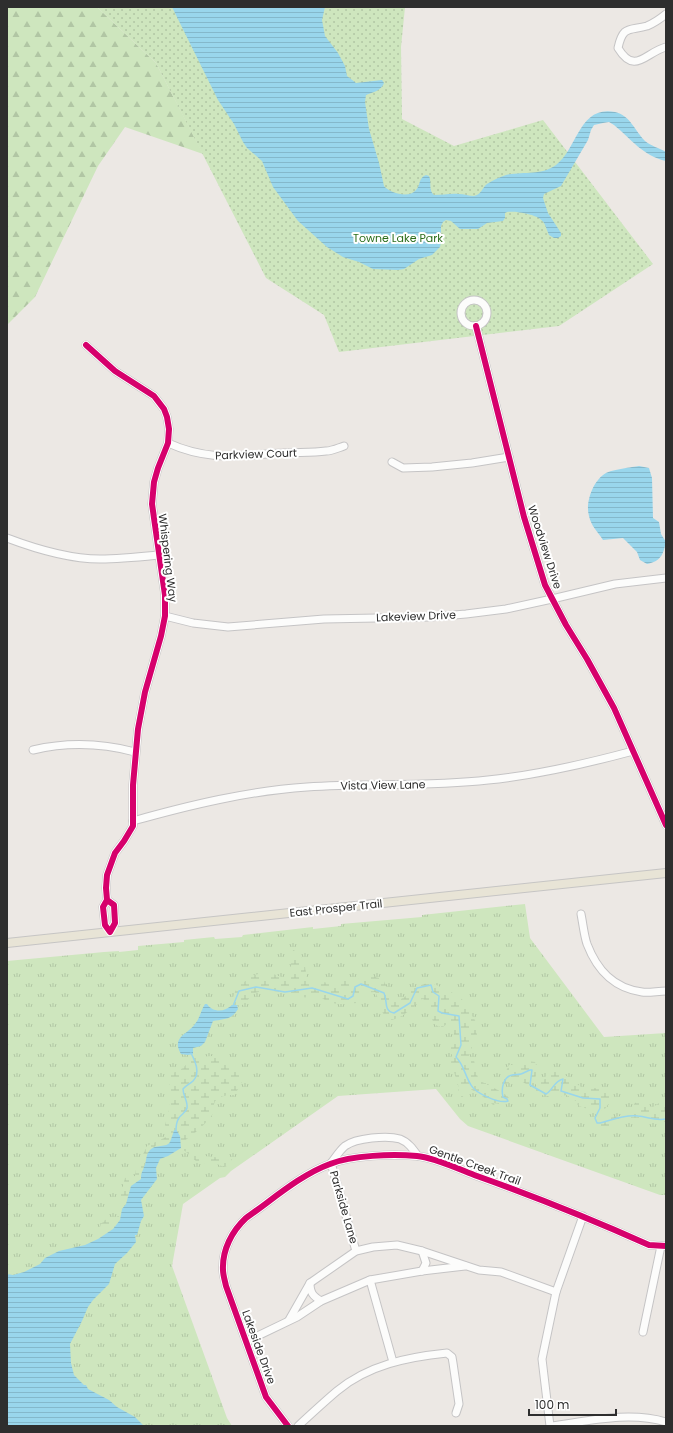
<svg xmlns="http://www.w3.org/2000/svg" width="673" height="1433" font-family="Poppins,sans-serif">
<defs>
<pattern id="grass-tufts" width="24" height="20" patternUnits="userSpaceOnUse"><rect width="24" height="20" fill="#cee6be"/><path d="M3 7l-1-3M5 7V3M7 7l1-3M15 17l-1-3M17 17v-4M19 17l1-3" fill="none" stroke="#b1c6a4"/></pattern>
<pattern id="forest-firs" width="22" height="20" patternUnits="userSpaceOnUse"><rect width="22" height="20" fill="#cee6be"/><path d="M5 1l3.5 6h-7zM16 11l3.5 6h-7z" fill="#b1c6a4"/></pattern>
<pattern id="wetland-marsh" width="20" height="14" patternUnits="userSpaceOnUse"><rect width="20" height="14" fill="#cee6be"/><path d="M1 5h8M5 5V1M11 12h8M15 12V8" fill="none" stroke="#b1c6a4"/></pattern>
<pattern id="park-dots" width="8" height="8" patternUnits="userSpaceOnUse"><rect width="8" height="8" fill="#cee6be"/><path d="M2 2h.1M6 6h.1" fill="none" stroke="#b1c6a4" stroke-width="1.8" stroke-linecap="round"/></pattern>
<pattern id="water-rules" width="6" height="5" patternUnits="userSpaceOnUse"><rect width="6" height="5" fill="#99d6ec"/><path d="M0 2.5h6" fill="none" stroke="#84b8cb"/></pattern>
</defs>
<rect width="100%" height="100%" fill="#ece8e4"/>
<path fill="url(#grass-tufts)" d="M525 904 530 938 604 1037 666 1033V1195H660L468 1126 460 1119 436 1089 338 1096 231 1171 225 1177 220 1178 183 1204 172 1266 227 1418 232 1426H7V961L104 952 119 951V952L138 950V946L184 942V940L214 937 215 939 242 937 243 935 313 927V929L341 926V924L422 917V915Z"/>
<path fill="url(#forest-firs)" d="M7 7H97L156 63 203 154 125 127 98 166 35 297 7 325Z"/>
<g fill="url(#wetland-marsh)">
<path d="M293 950H294L297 954 304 960 307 979 310 981H320L331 984 342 981H353L364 977H375L383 979 392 999H401L406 996 413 988 424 984 432 983 455 994 464 1001 467 1008 476 1022 477 1036 469 1054C470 1058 471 1058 474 1061 477 1068 475 1076 481 1081 489 1087 510 1093 511 1102L504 1105 494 1103 495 1107 488 1100 469 1088 464 1091 463 1097H459L458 1084 451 1063 452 1053 449 1047 454 1034V1025L448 1023 443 1027C427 1027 434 1007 423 999L419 1000C413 1009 403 1017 392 1020 378 1016 380 998 375 992 364 992 363 996 357 1003 345 1004 331 1006 322 998L296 997 289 993 266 990 255 993 238 1009V1006L232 1005 229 1008 237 987 254 975 268 972 284 978 288 977 290 971Z"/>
<path d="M213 1056 220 1061 224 1057 230 1060 233 1068 243 1079 239 1088 234 1095C227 1095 216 1096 214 1104 213 1107 214 1111 213 1114 204 1126 193 1135 180 1144V1138L174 1130C169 1142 170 1146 156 1145L145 1161V1166L141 1173V1179L130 1190 126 1204 122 1209 120 1202V1198L125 1178 135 1176 136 1169 147 1146 166 1137C168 1131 167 1130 165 1125L169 1110 170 1091 169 1075 183 1068 191 1059 197 1057Z"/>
<path d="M528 1061 535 1062 537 1068 535 1080 530 1084H526L519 1080 503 1085 502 1083 507 1069 509 1065H521Z"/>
<path d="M557 1069 581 1087 606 1089C614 1096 611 1099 606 1108L597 1112 579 1106 576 1101 566 1095 555 1098 541 1095 536 1092V1083L545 1079 547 1072Z"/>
<path d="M637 1102 647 1106 653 1107 659 1103 662 1104 666 1108V1122C652 1121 639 1115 625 1119 614 1122 607 1133 597 1124L596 1121 601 1122 608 1118 633 1114 631 1109 635 1103Z"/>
<path d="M181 1145 204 1156 232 1159C226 1171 224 1166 214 1163 209 1162 203 1164 198 1163L185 1151 178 1150 181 1148Z"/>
<path d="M118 1216 121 1217C117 1226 108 1235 99 1230L101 1224 105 1220 115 1218Z"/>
</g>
<path fill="url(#park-dots)" d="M97 7H405L401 47 402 119 454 146 543 120 653 264 559 326 339 352 324 315 266 278 156 63Z"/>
<g fill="url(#water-rules)">
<path d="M172 7H325L322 20 325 36 338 53 345 66 347 76 356 83 382 80 384 83C381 91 373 92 366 95L365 102 369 129 379 163 384 186C390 193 409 199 416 190 421 185 418 178 426 175L429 176C432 182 428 190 434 195 443 195 451 193 459 194 464 194 469 196 474 196 481 195 482 188 487 184 493 180 500 177 506 175 524 171 541 176 556 165 578 148 579 105 615 112 630 115 635 131 645 141 651 146 659 148 666 152V161C643 156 631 139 614 125L609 122 603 123 594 125 591 130 588 140 561 186 544 194 543 198 548 213 561 233V236L558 238H554L549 235C547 231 546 226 544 223 539 214 515 211 507 212L505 213V218L503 221 487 223 478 229H460L451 221 446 220 443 222 441 226V242L440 247 432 255 419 259 404 269 398 270 373 269 359 262 343 257 327 247 298 221 273 187 262 161 247 148 243 142 234 124 218 100Z"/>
<path d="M639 466 649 468 652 478 653 518 659 522 661 534 666 542C663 555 661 561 647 564L640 560 637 552 623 538 603 540C598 532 591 526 589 516 585 503 593 480 606 473 611 470 633 467 639 466Z"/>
<path d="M205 1004H207C213 1013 225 1012 232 1005H237L238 1009C232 1020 223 1019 213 1021L205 1042 201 1046 193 1048V1054L188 1055 181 1054C171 1037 187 1035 195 1024 200 1018 201 1010 205 1004Z"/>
<path d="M174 1130 177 1131 180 1136 181 1148 168 1156 160 1159 156 1168 157 1179 141 1200 144 1216 141 1221 137 1235H135L136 1242 127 1253 115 1264 109 1284 93 1300 88 1307 82 1321 70 1344 71 1363 74 1375 84 1385H86L88 1389 109 1400 117 1407 135 1417 144 1426H7V1274L13 1275 24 1272 40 1264 45 1258 59 1251 85 1245 98 1239 113 1229 120 1220 122 1209 126 1204 131 1186 141 1179C141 1172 142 1173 144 1167 147 1161 145 1156 150 1150 155 1144 167 1148 170 1142 171 1139 173 1134 174 1130Z"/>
</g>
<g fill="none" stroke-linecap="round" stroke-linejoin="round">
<g stroke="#99d6ec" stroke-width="1.5">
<path d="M233 1006 239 991 256 987 285 992 312 988 348 999 353 996 355 987 361 984 384 993C388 1001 383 1011 394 1013L410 1003 417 988 431 985 433 992 439 996 438 1011 442 1013 459 1016 461 1045 456 1057C464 1065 465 1076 471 1085 475 1093 499 1104 508 1101L507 1099 503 1097C501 1089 503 1077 512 1075 515 1074 518 1075 521 1074 524 1073 527 1071 530 1070H532L530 1085 546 1094C553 1090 554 1081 563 1079L561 1091 583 1098 600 1099V1108L595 1118 597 1123H600C611 1120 626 1114 638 1116 648 1117 655 1121 666 1119"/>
<path d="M176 1131C176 1127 176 1122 179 1118 181 1114 186 1113 187 1108 188 1101 183 1096 183 1089 186 1085 190 1084 193 1081 201 1073 195 1061 191 1053"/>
</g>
<defs>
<g id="minor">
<path d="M666 14C660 19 654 23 647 26 629 31 623 25 618 48 635 76 646 52 666 47"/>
<circle cx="474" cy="313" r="13"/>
<path d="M476 326 524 517 545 585 566 625 587 659 614 708 666 825"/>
<path d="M86 345 115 371 154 396 164 409 167 417 169 429 168 443 158 468 154 482 152 504 165 595V616L161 636 145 692 138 729 133 785V826L124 841 115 853 107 875 106 888 107 900 103 907 105 925 110 932 115 923 114 905 107 900"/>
<path d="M168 443C210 462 240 455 283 453 297 452 312 453 326 451 332 451 338 448 344 446"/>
<path d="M392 462 403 468 432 467 472 463 509 457"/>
<path d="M7 538C36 549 69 559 100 559 120 559 139 557 159 555"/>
<path d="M165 616 193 623 228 627 324 619 430 617 466 614 506 609 552 599 615 584 666 578"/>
<path d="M33 750C67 742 101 743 135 752"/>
<path d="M133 821C190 805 248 791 307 787 368 783 428 787 488 780 538 775 585 764 633 751"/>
<path d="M581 914C583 924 584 935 587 944 597 970 613 988 642 992 649 993 658 991 666 991"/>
<path d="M331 1163C335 1158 340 1150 345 1146 356 1138 387 1135 400 1139 408 1142 413 1149 418 1156"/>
<path d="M331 1163 356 1251"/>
<path d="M422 1251 426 1263 422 1271"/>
<path d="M370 1280 393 1362"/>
<path d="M310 1283C310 1293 313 1296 321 1301"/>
<path d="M289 1320 310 1283 356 1251 373 1247 397 1245 422 1251 479 1270 501 1272 556 1292"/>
<path d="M643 1332 661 1246"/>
<path d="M247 1341 297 1317 321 1301 370 1280 422 1271 465 1266"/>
<path d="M288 1426 266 1397 226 1286C225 1281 223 1275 223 1270 222 1250 232 1231 246 1218 272 1200 300 1175 330 1164 352 1155 393 1154 417 1156 433 1157 461 1170 477 1176 536 1197 593 1220 649 1245L666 1246"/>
<path d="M298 1426C311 1414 324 1402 337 1391 368 1365 408 1357 447 1353L452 1357 453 1363 459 1404 456 1413"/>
<path d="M550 1426 542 1359 556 1292 583 1216"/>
<path d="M552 1426C589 1421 629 1411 666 1422"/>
</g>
<path id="major" d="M7 943 666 873"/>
</defs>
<use href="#minor" stroke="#c5c4c5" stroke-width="9"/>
<use href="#major" stroke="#c6c5c4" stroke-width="10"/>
<use href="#minor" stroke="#fcfcfb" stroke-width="7"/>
<use href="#major" stroke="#e8e4d6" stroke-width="8"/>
<defs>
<g id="cycleway">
<path d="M476 326 524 517 545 585 566 625 587 659 614 708 666 825"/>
<path d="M86 345 115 371 154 396 164 409 167 417 169 429 168 443 158 468 154 482 152 504 165 595V616L161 636 145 692 138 729 133 785V826L124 841 115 853 107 875 106 888 107 900 103 907 105 925 110 932 115 923 114 905 107 900"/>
<path d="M288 1426 266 1397 226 1286C225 1281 223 1275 223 1270 222 1250 232 1231 246 1218 272 1200 300 1175 330 1164 352 1155 393 1154 417 1156 433 1157 461 1170 477 1176 536 1197 593 1220 649 1245L666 1246"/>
</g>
</defs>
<use href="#cycleway" stroke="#fff" stroke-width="8"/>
<use href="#cycleway" stroke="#d6006c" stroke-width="6"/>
</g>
<g text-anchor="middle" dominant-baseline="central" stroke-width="4" stroke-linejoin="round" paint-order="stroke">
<g font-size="11" fill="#2c6e1b" stroke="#fff">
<text x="398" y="238">Towne Lake Park</text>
</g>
<g font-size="11" fill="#2e2e2e" stroke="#fff">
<text transform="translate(256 454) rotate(-2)">Parkview Court</text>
<text transform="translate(545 547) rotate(72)">Woodview Drive</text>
<text transform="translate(168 558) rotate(83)">Whispering Way</text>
<text transform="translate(416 616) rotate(-2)">Lakeview Drive</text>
<text transform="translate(383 785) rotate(-1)">Vista View Lane</text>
<text transform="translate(336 908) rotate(-6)">East Prosper Trail</text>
<text transform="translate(475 1165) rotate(20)">Gentle Creek Trail</text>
<text transform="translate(344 1207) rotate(74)">Parkside Lane</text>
<text transform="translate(259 1347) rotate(70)">Lakeside Drive</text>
</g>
</g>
<rect width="673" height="1433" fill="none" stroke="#2e2e2e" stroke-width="16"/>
<path d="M529 1409v6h87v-6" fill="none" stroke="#2e2e2e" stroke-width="2"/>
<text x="535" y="1409" font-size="12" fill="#2e2e2e" stroke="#ffffff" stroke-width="3" paint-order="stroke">100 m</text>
</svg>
